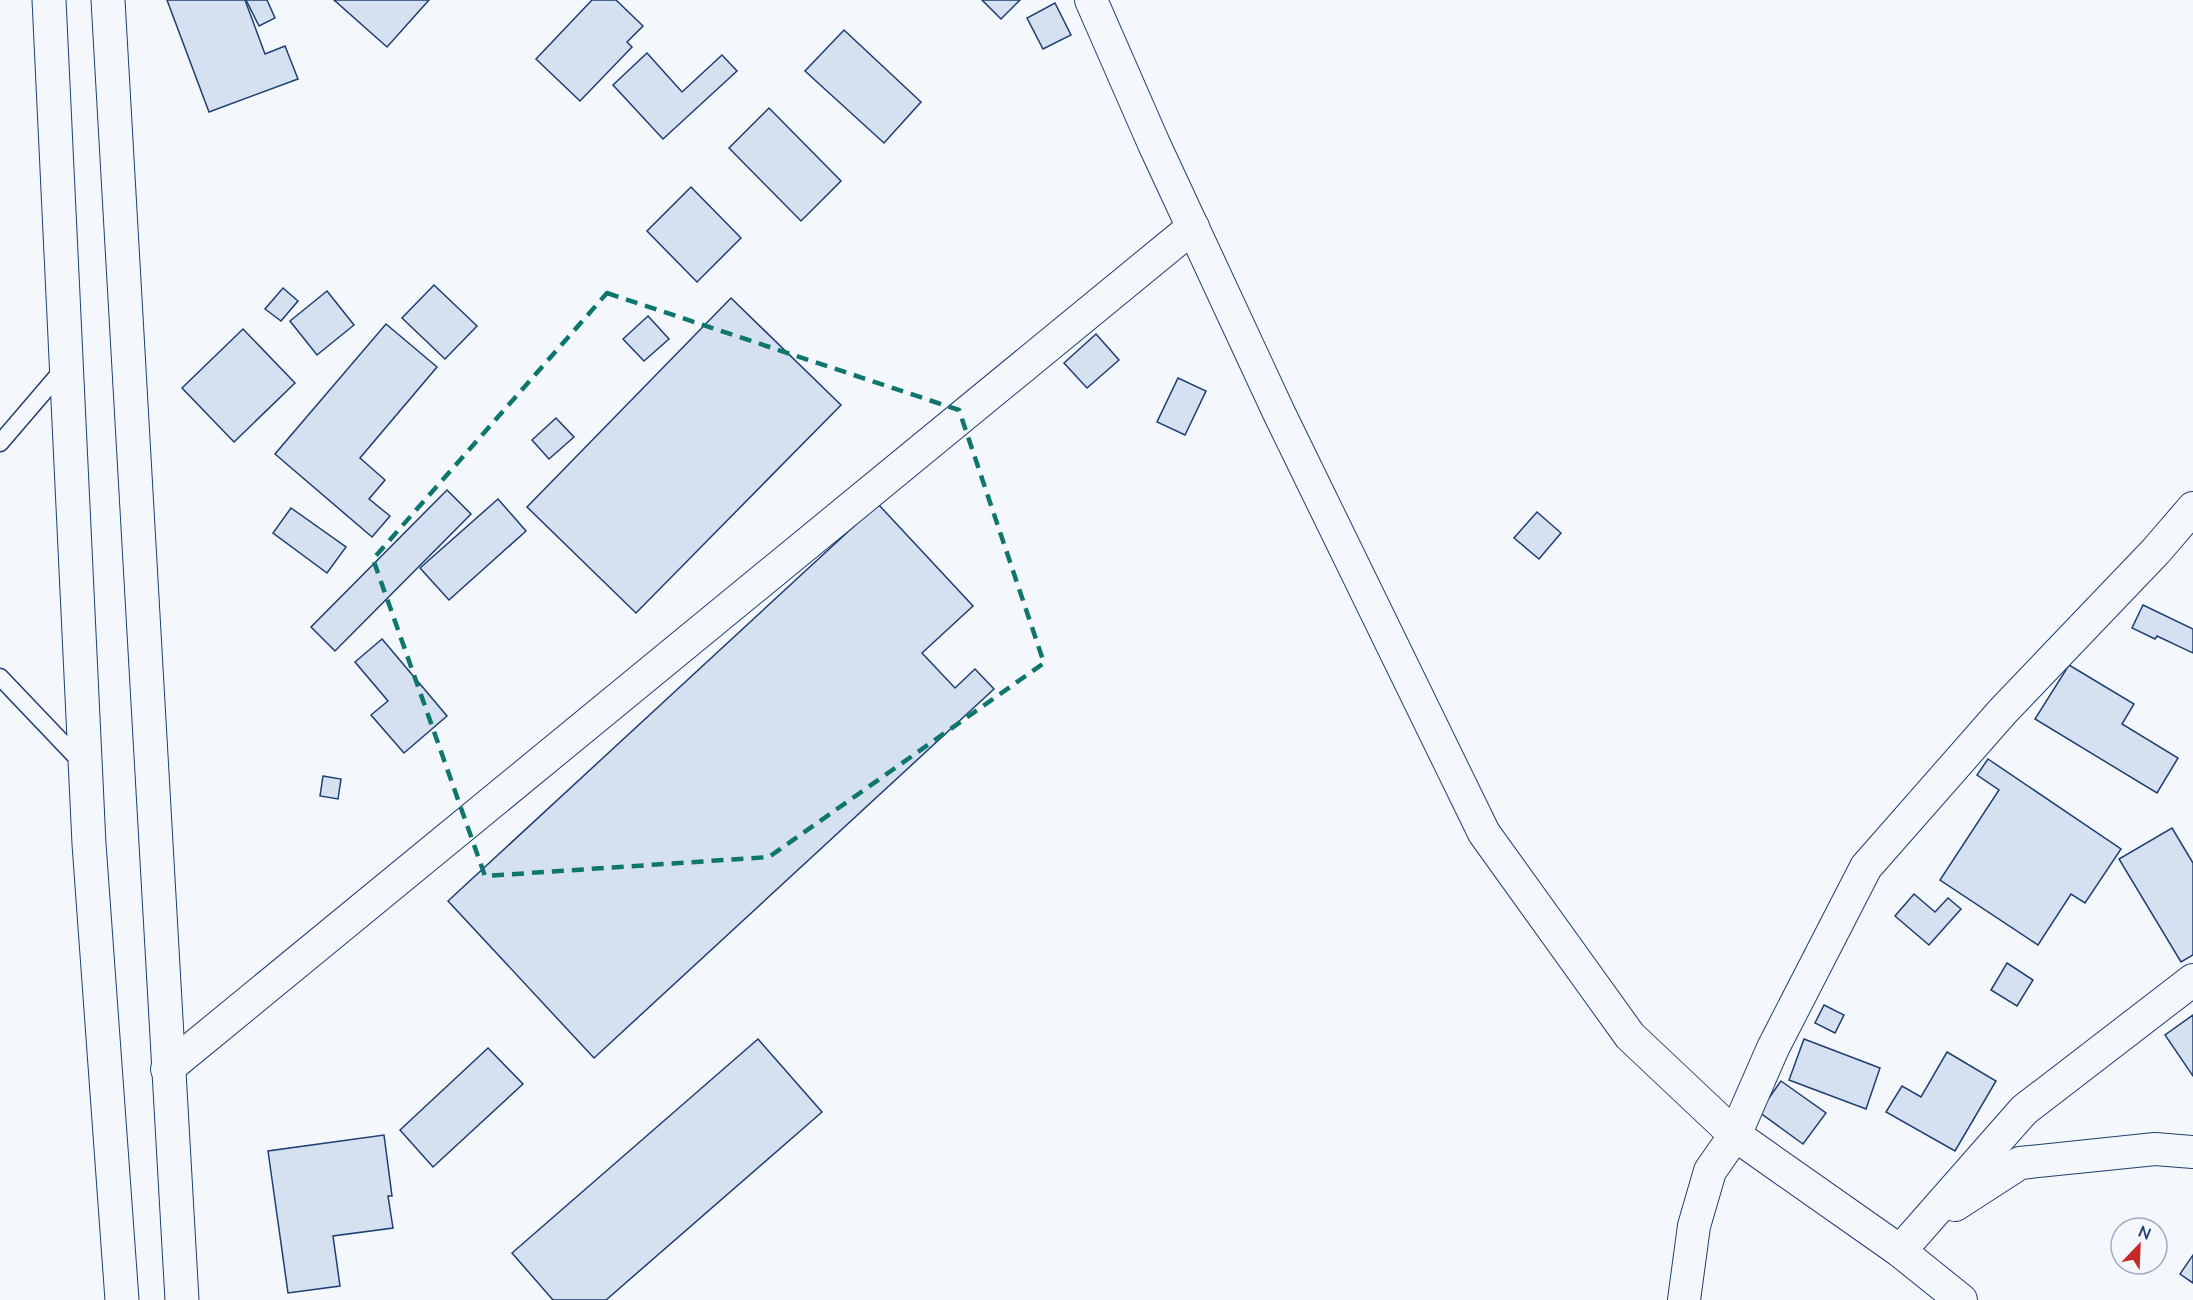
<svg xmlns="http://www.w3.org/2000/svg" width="2193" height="1300" font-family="'Nunito Sans',sans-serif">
<rect width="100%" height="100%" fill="#f4f7fb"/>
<g fill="#d5e0f0" stroke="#1d3f73" stroke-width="1.5">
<path d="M167 0H245L265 54 285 46 298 79 209 112Z"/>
<path d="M246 0H267L275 18 259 26Z"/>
<path d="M334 0H429L387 47Z"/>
<path d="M592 0H616L643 26 627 42 632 47 580 101 536 59Z"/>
<path d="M982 0H1020L1001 19Z"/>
<path d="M1055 3 1071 35 1043 49 1027 18Z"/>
<path d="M844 30 921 102 884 143 805 71Z"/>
<path d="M647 53 682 92 722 55 737 71 663 139 613 85Z"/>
<path d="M769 108 841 181 801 221 729 148Z"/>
<path d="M691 187 741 238 697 282 647 231Z"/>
<path d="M434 285 477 326 445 359 402 318Z"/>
<path d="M283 288 298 301 281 321 265 309Z"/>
<path d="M327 291 354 325 317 355 290 321Z"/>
<path d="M731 298 841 405 636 613 527 507Z"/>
<path d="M648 316 669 339 644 361 623 339Z"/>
<path d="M386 324 437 367 360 458 385 480 369 499 390 516 372 537 275 454Z"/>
<path d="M243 329 295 383 234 442 182 388Z"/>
<path d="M1096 334 1119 360 1087 388 1064 363Z"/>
<path d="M1178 378 1206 391 1185 435 1157 422Z"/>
<path d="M556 418 574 437 549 459 532 440Z"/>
<path d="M447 490 471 514 335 651 311 627Z"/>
<path d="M498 499 526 531 449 600 420 568Z"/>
<path d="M878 504 973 606 922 653 955 688 975 669 994 689 594 1058 448 901Z"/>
<path d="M291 508 346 547 327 573 273 533Z"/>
<path d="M1537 512 1561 533 1539 559 1514 538Z"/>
<path d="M2143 605 2193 629V653L2157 636 2155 639 2132 628Z"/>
<path d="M382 639 447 716 404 753 371 715 388 701 355 662Z"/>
<path d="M2069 665 2134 704 2122 724 2178 758 2157 793 2035 719Z"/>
<path d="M1988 759 2121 849 2085 903 2071 894 2038 945 1940 880 1999 790 1977 775Z"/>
<path d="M323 776 341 779 338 799 320 796Z"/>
<path d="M2172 828 2193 863V955L2181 962 2119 859Z"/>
<path d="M1914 894 1935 912 1948 898 1961 909 1929 945 1895 916Z"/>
<path d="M2007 963 2033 980 2017 1006 1991 990Z"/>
<path d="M1824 1005 1844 1015 1835 1033 1815 1023Z"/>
<path d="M2193 1015V1076L2165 1035Z"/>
<path d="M758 1039 822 1112 606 1300H553L512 1253Z"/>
<path d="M1804 1039 1880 1068 1866 1109 1789 1080Z"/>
<path d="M488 1048 523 1084 433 1167 400 1130Z"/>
<path d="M1947 1052 1996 1081 1955 1151 1886 1112 1902 1086 1921 1097Z"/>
<path d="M1781 1081 1826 1113 1803 1144 1759 1112Z"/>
<path d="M384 1135 392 1196H388L393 1228 333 1236 340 1286 288 1293 268 1151Z"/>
<path d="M2193 1255V1283L2180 1274Z"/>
</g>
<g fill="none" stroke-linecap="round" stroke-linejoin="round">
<defs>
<g id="lane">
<path d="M0 443 66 366"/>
<path d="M0 677 82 763"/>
</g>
<g id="street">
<path d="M1091 0 1154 144 1280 415 1484 833 1630 1036 1735 1135 1900 1251 1961 1300"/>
<path d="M167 1069 1193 227"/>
<path d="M1955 1205 2020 1163 2155 1149 2193 1152"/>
<path d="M1900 1251 2024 1110 2193 980"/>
<path d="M1684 1300 1694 1226 1710 1171 1735 1135 1773 1048 1866 867 2003 711 2156 551 2193 508"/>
</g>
<g id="highway">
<path d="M49 0 89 844 122 1300"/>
<path d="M108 0 182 1300"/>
</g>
</defs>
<use href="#lane" stroke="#1d3f73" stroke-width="19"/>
<use href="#street" stroke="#1d3f73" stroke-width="34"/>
<use href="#highway" stroke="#1d3f73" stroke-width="35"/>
<use href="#lane" stroke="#f4f7fb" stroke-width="16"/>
<use href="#street" stroke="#f4f7fb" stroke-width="32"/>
<use href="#highway" stroke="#f4f7fb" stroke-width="33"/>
</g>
<path fill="none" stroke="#0f766e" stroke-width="4.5" stroke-dasharray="12 8" stroke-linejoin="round" d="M607 293 959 410 1044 663 769 857 485 876 373 559Z"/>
<g transform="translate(2139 1246) rotate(23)"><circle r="28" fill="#f4f7fb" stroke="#9eadc5" stroke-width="1.5"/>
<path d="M0-4.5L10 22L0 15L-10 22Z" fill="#c62828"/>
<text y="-9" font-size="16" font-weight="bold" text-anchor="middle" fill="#1d3f73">N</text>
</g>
</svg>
